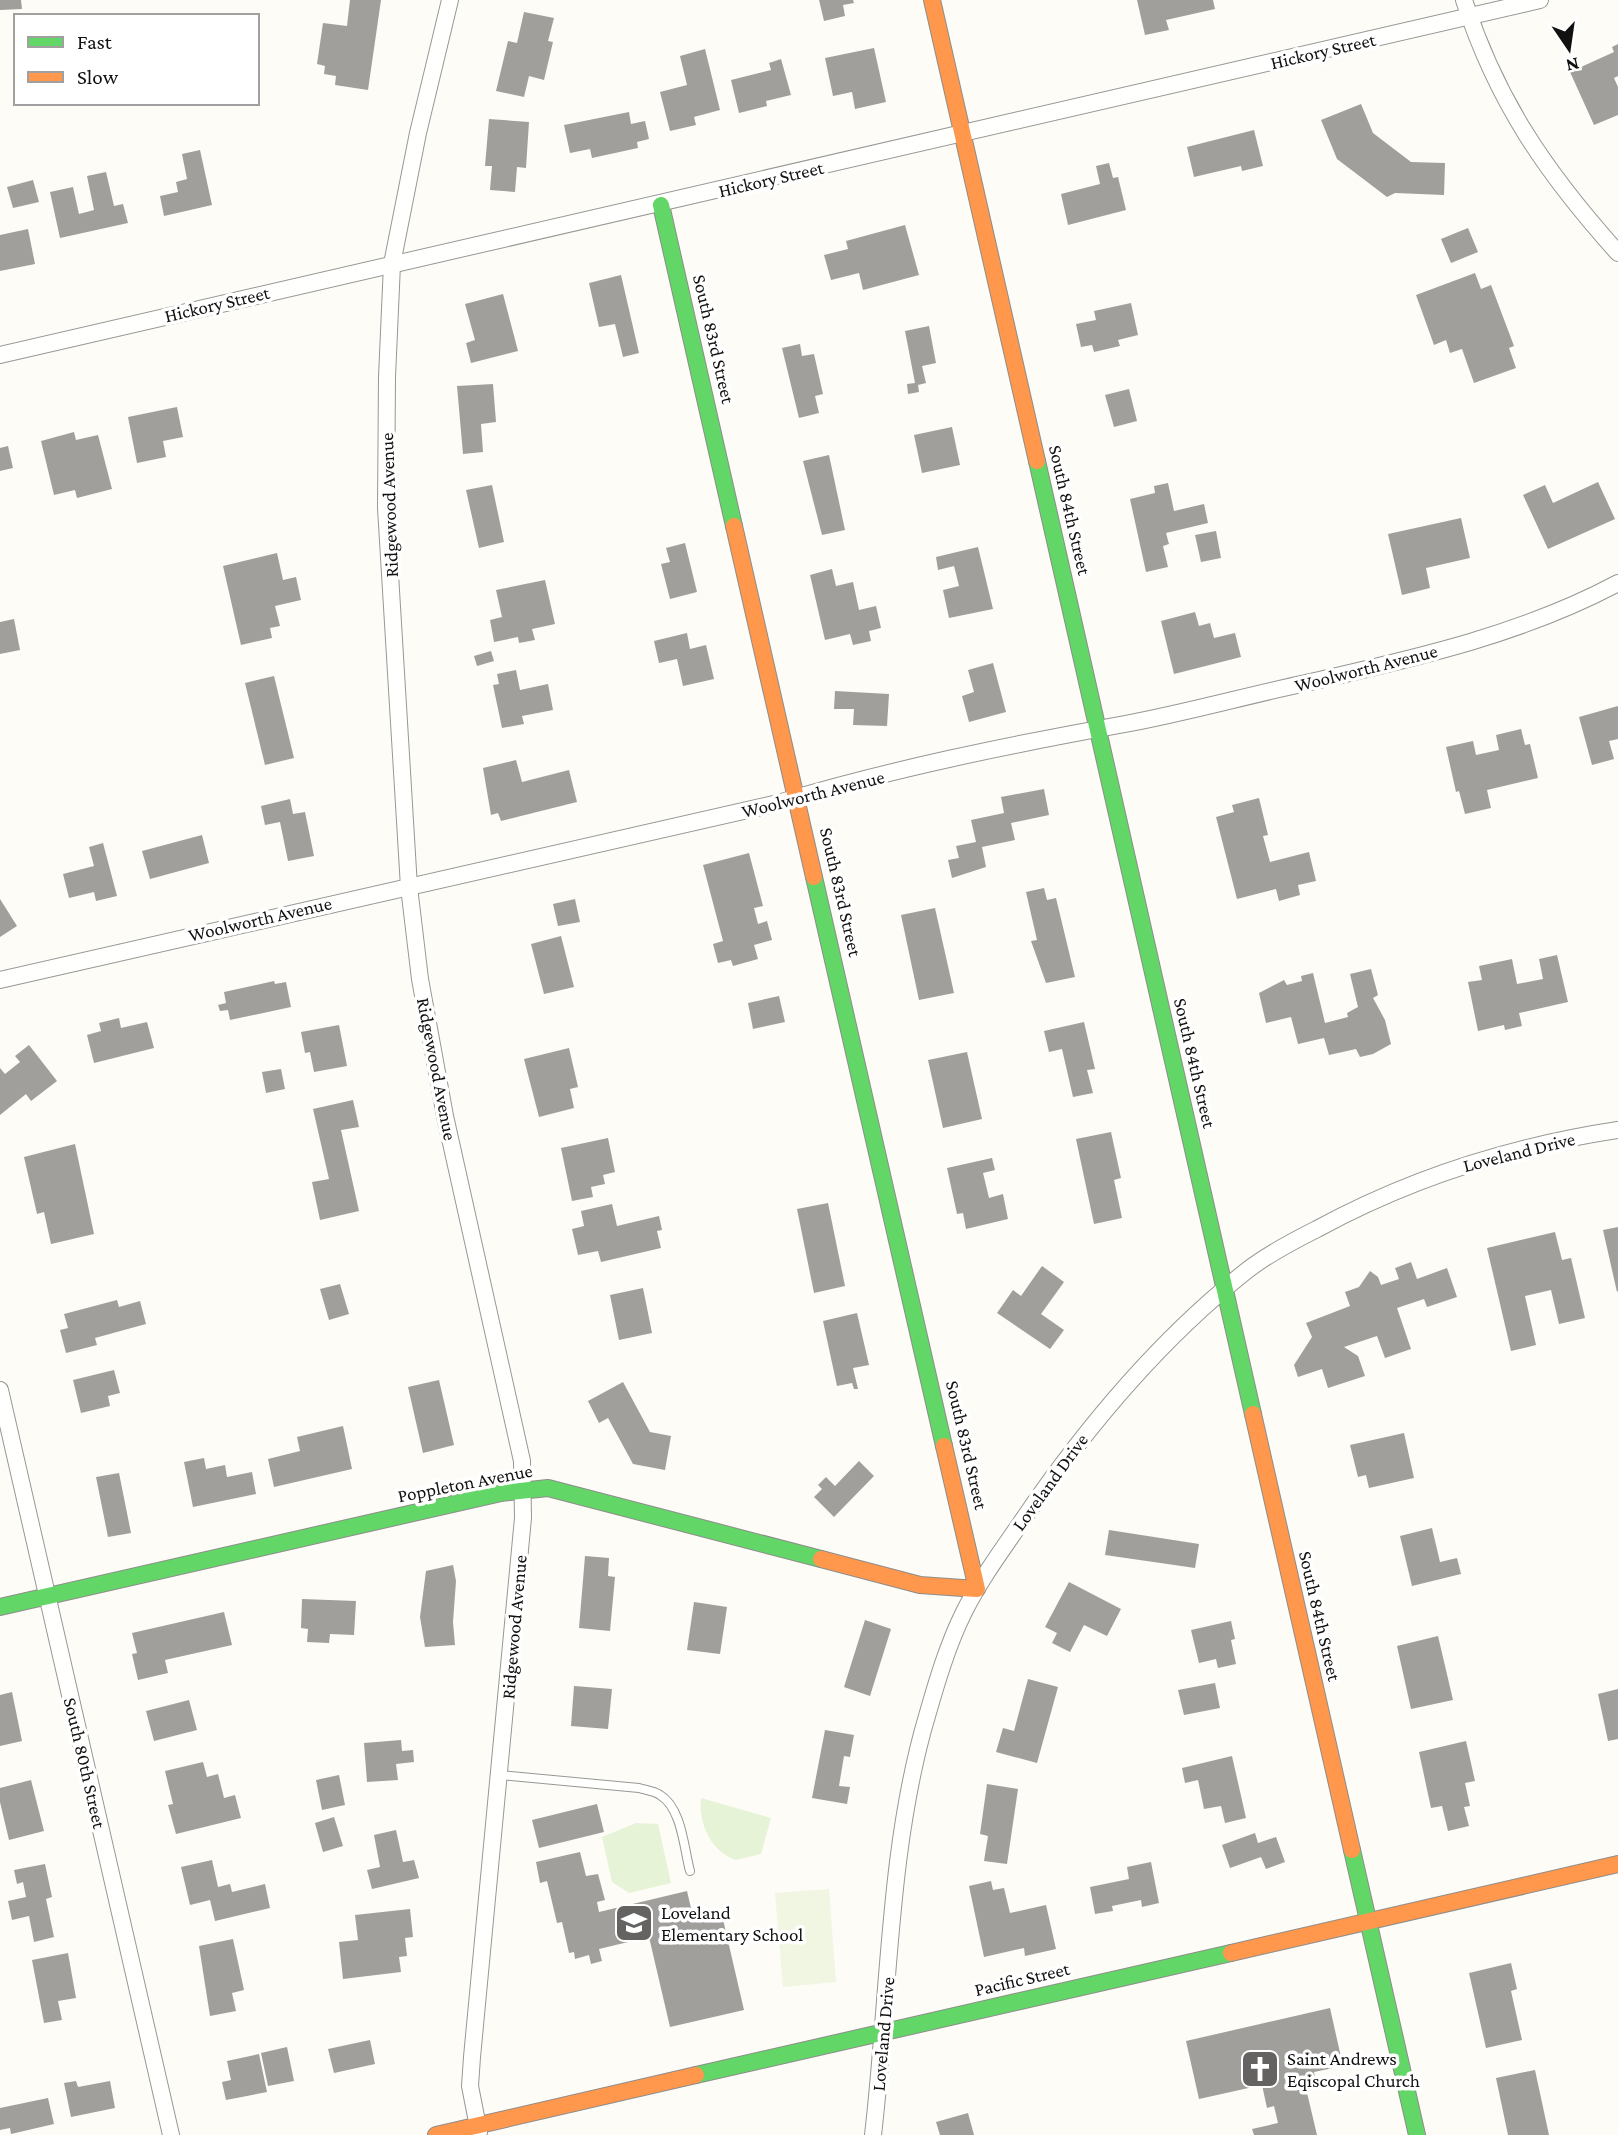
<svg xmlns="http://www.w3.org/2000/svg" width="1618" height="2135" font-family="'Crimson Pro',serif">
<rect width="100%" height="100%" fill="#fdfcf7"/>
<g fill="#e7f3d7">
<path d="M701 1798 771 1818 761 1854 736 1860C711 1852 698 1823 701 1798Z"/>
<path d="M636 1823 658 1824 671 1883 629 1893 612 1882 602 1837Z"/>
</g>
<path fill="#f0f6e1" d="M829 1889 836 1982 783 1987 775 1893Z"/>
<g fill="#a19f9c">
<path d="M0 0H21L22 9 0 10Z"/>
<path d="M350 0H381L368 90 335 85 336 76 324 74 325 66 317 64 323 23 347 26Z"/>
<path d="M819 0H853L854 3 843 5 845 16 824 21Z"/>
<path d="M1137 0H1213L1215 9 1166 20 1169 30 1145 35Z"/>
<path d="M524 12 554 18 548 41 553 42 544 80 529 76 524 97 496 91 508 41 517 43Z"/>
<path d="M1618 44V76L1614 78 1618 87V115L1594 125 1570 72 1614 52 1612 47Z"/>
<path d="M874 48 886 102 855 109 852 92 833 96 825 58Z"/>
<path d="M705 49 720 110 694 117 696 125 670 131 660 92 687 85 680 56Z"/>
<path d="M781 59 791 95 766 101 767 106 739 113 731 80 771 70 769 63Z"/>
<path d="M1361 104 1373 133 1411 162 1445 163 1444 195 1395 193 1387 197 1337 159 1321 120Z"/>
<path d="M629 112 631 124 645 121 649 139 637 142 638 148 592 158 590 149 570 153 564 125Z"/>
<path d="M489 119 529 122 526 168 517 167 515 192 490 190 492 166H485Z"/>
<path d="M1254 130 1263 166 1242 171 1241 166 1194 177 1187 147Z"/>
<path d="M200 150 212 205 164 216 160 196 178 192 176 182 187 179 182 154Z"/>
<path d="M1109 163 1113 178 1118 177 1126 210 1068 225 1061 194 1100 184 1096 166Z"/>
<path d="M106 172 114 206 123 204 128 223 60 238 50 192 73 187 79 214 94 210 87 176Z"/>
<path d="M33 180 39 202 13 208 7 187Z"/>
<path d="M905 225 919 275 863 290 859 273 831 280 824 255 848 249 846 241Z"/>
<path d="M1468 228 1478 252 1451 263 1441 239Z"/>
<path d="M28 229 35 264 0 271V235Z"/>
<path d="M1475 273 1481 289 1491 285 1514 346 1509 348 1516 368 1474 383 1462 349 1450 353 1446 340 1434 345 1416 295Z"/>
<path d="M621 275 639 353 623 357 615 324 599 327 589 283Z"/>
<path d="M503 294 518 351 471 363 466 343 475 340 465 304Z"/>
<path d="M1131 303 1138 335 1118 340 1120 346 1094 352 1092 345 1081 347 1076 324 1096 320 1094 311Z"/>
<path d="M929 326 936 363 922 366 926 383 918 385 919 392 908 394 907 384 915 383 905 331Z"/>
<path d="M800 344 802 356 814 354 823 394 815 396 819 413 799 418 782 348Z"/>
<path d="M493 384 496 422 481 424 483 452 463 454 457 386Z"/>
<path d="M1129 389 1137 421 1114 427 1105 395Z"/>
<path d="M177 407 183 437 163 441 166 457 137 463 128 417Z"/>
<path d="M952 427 960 465 922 473 914 435Z"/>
<path d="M74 432 76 440 98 435 112 489 77 498 75 490 54 495 41 441Z"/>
<path d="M8 446 13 468 0 471V448Z"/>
<path d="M829 455 845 530 822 535 803 461Z"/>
<path d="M1598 482 1615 519 1548 549 1523 495 1545 485 1553 503Z"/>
<path d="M1168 483 1174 511 1204 504 1208 523 1166 533 1169 544 1163 546 1168 567 1146 572 1130 499 1155 493 1154 486Z"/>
<path d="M492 485 504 542 479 548 466 490Z"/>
<path d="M1461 518 1470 558 1426 568 1430 588 1402 595 1388 534Z"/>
<path d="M1216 531 1221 558 1201 562 1195 535Z"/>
<path d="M685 543 697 592 670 599 661 564 670 562 666 548Z"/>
<path d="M978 547 993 609 949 618 943 590 959 586 954 566 938 570 936 557Z"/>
<path d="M277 553 283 580 296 577 301 600 275 606 280 626 270 628 272 638 241 645 223 566Z"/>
<path d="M832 569 836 586 853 582 859 610 876 606 881 628 869 631 871 641 853 645 850 634 825 640 810 575Z"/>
<path d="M545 580 555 624 532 629 535 640 519 643 518 637 494 642 490 620 502 617 496 590Z"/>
<path d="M1195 612 1199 626 1210 623 1214 638 1235 633 1241 657 1174 674 1161 621Z"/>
<path d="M14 619 20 650 0 654V622Z"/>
<path d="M687 633 690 649 706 645 714 679 683 686 677 659 659 663 654 641Z"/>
<path d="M491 651 494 661 477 666 474 656Z"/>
<path d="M993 663 1006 712 969 722 962 696 974 692 968 670Z"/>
<path d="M516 670 520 690 548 684 553 710 522 716 524 724 502 728 493 685 499 684 497 674Z"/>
<path d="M274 676 294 758 265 765 245 683Z"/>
<path d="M835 691 889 694 887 726 853 725 854 709H834Z"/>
<path d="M1618 706V739L1609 741 1614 759 1592 765 1579 717Z"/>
<path d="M1521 729 1525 745 1530 744 1538 778 1487 790 1491 808 1465 814 1459 791 1456 792 1446 747 1473 741 1476 755 1499 750 1496 735Z"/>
<path d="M516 760 522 782 569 770 577 802 501 821 498 813 491 815 483 768Z"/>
<path d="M1044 789 1049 815 1011 823 1015 840 982 847 986 867 952 878 948 860 959 858 956 846 976 842 971 820 1004 813 1001 797Z"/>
<path d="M1259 798 1268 835 1263 836 1270 862 1309 852 1316 881 1298 885 1300 895 1279 901 1276 889 1237 899 1216 817 1234 812 1232 805Z"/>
<path d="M290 799 293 814 305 812 314 856 288 861 280 822 265 825 261 806Z"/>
<path d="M202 835 209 863 150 879 142 851Z"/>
<path d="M103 843 117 896 96 901 94 892 69 898 63 874 94 866 89 847Z"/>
<path d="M749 853 763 906 754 908 758 924 767 921 772 940 754 945 758 959 733 966 731 960 718 963 713 944 723 941 703 865Z"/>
<path d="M1044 888 1047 900 1056 898 1075 977 1046 983 1031 941 1037 940 1026 892Z"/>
<path d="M0 899 17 926 0 937Z"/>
<path d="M575 899 580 922 558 926 553 904Z"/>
<path d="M935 908 954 993 919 1000 901 915Z"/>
<path d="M561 936 574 987 544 994 531 944Z"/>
<path d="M1557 955 1568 1002 1519 1013 1522 1026 1505 1030 1504 1025 1478 1031 1468 982 1482 980 1479 966 1512 959 1517 984 1543 979 1539 959Z"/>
<path d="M1371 969 1378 995 1373 998 1385 1020 1391 1044 1373 1054 1360 1057 1356 1049 1329 1055 1324 1038 1298 1044 1291 1017 1266 1023 1259 993 1284 980 1287 985 1302 981 1301 976 1313 973 1325 1023 1348 1017 1347 1013 1358 1007 1350 974Z"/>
<path d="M274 981 275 984 286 982 291 1007 230 1020 228 1010 220 1011 218 1005 226 1003 224 992Z"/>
<path d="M779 996 785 1022 753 1029 748 1003Z"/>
<path d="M119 1018 121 1028 147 1022 154 1048 94 1063 87 1035 101 1031 99 1023Z"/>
<path d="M1084 1022 1095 1069 1087 1070 1093 1093 1073 1097 1062 1049 1049 1052 1044 1031Z"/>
<path d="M339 1025 347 1066 314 1072 310 1052 305 1053 301 1032Z"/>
<path d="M29 1045 57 1081 31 1101 26 1094 0 1115V1068L5 1074 20 1062 15 1056Z"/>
<path d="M569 1048 578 1087 570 1089 574 1108 539 1117 524 1059Z"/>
<path d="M967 1052 982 1119 943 1128 928 1060Z"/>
<path d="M281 1069 285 1089 266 1093 262 1072Z"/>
<path d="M353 1100 359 1127 341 1130 359 1211 320 1220 312 1182 329 1179 313 1109Z"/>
<path d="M1111 1132 1121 1178 1114 1180 1122 1218 1094 1224 1076 1139Z"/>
<path d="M608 1138 615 1172 603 1175 605 1184 591 1187 593 1197 572 1201 561 1148Z"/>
<path d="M75 1144 94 1234 51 1244 44 1212 37 1214 24 1157Z"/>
<path d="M992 1158 995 1170 983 1173 989 1198 1003 1194 1008 1219 966 1229 963 1213 957 1214 947 1168Z"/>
<path d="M828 1203 845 1286 814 1293 797 1209Z"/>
<path d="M612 1204 617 1226 659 1216 662 1230 657 1231 661 1248 601 1262 598 1251 578 1255 572 1229 584 1226 581 1211Z"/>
<path d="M1618 1227V1291L1617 1292 1603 1230Z"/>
<path d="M1555 1232 1562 1260 1571 1258 1585 1318 1559 1324 1551 1290 1525 1296 1536 1345 1511 1351 1487 1248Z"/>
<path d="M1411 1262 1417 1279 1447 1268 1457 1297 1427 1307 1424 1299 1397 1308 1411 1349 1385 1358 1377 1336 1344 1347 1358 1356 1365 1376 1328 1388 1322 1369 1298 1377 1294 1365 1312 1337 1306 1323 1350 1306 1345 1292 1359 1287 1370 1271 1378 1277 1381 1285 1399 1279 1395 1268Z"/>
<path d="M1042 1266 1064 1282 1041 1314 1064 1330 1050 1349 997 1313 1013 1290 1021 1296Z"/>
<path d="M340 1284 349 1314 329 1320 320 1289Z"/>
<path d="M643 1288 652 1333 619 1340 610 1295Z"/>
<path d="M117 1300 119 1307 140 1301 146 1324 95 1338 97 1345 66 1353 60 1330 68 1328 64 1314Z"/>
<path d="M857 1313 869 1365 853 1368 858 1389H854L852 1383 837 1386 823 1321Z"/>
<path d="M114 1370 120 1393 108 1396 110 1406 81 1413 73 1380Z"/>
<path d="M439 1380 454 1445 423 1453 408 1387Z"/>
<path d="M623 1382 650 1432 671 1436 665 1470 633 1464 608 1418 599 1423 588 1401Z"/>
<path d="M343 1426 352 1469 274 1487 268 1459 300 1451 297 1437Z"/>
<path d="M1404 1433 1414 1478 1369 1488 1366 1475 1358 1477 1350 1445Z"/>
<path d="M204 1458 206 1469 225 1465 227 1477 252 1472 256 1494 193 1507 184 1462Z"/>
<path d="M859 1461 874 1476 834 1517 814 1497 822 1489 818 1485 826 1477 835 1486Z"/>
<path d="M119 1473 131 1533 108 1537 96 1477Z"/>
<path d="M1432 1528 1440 1562 1457 1558 1461 1574 1412 1586 1400 1536Z"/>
<path d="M1109 1530 1199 1544 1195 1568 1105 1555Z"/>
<path d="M585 1556 609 1558 608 1576 615 1577 610 1631 579 1628Z"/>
<path d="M453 1565 456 1581 453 1622 455 1645 425 1647 420 1617 426 1571Z"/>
<path d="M1069 1582 1121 1609 1107 1636 1084 1625 1070 1652 1052 1643 1057 1633 1045 1627Z"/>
<path d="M302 1599 356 1601 354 1635 330 1634 329 1643 307 1642 308 1629 301 1628Z"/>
<path d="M694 1602 727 1607 720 1654 687 1650Z"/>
<path d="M224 1612 232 1645 165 1660 168 1673 138 1680 132 1654 137 1653 132 1633Z"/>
<path d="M865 1620 891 1629 870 1696 844 1687Z"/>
<path d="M1231 1621 1235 1639 1231 1640 1236 1664 1218 1668 1216 1659 1199 1663 1191 1630Z"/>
<path d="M1438 1636 1453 1700 1411 1709 1397 1646Z"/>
<path d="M1028 1679 1058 1687 1037 1763 996 1752 1003 1728 1014 1731Z"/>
<path d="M1215 1683 1220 1708 1184 1715 1178 1690Z"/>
<path d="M574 1686 612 1689 608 1729 571 1726Z"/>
<path d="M1618 1689V1739L1608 1741 1598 1694Z"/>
<path d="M12 1692 22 1741 0 1746V1695Z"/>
<path d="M189 1700 197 1730 154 1741 146 1711Z"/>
<path d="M825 1730 854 1735 850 1757 844 1756 839 1786 850 1787 847 1804 812 1798Z"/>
<path d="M401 1740 402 1751 413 1750 414 1762 396 1764 398 1780 367 1782 364 1743Z"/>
<path d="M1466 1741 1475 1781 1465 1783 1470 1806 1464 1807 1469 1826 1448 1831 1442 1806 1431 1808 1419 1752Z"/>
<path d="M1232 1756 1246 1818 1225 1823 1221 1806 1204 1809 1198 1780 1185 1783 1182 1768Z"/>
<path d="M203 1762 207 1777 218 1774 224 1798 235 1795 241 1818 176 1834 168 1805 173 1804 165 1771Z"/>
<path d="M339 1775 345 1805 322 1810 316 1780Z"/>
<path d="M31 1780 44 1831 9 1840 0 1802V1788Z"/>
<path d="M987 1784 1018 1789 1007 1864 984 1861 988 1836 980 1834Z"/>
<path d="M597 1804 604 1832 539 1848 532 1820Z"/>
<path d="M334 1817 343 1846 323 1852 315 1823Z"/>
<path d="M396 1830 403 1862 414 1860 419 1878 372 1889 367 1870 380 1867 374 1835Z"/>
<path d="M1255 1833 1258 1843 1276 1837 1285 1862 1266 1869 1261 1857 1230 1868 1222 1845Z"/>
<path d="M580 1852 586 1876 598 1874 605 1900 597 1902 599 1912 687 1891 694 1921 722 1915 744 2010 670 2027 649 1937 599 1949 602 1961 591 1964 589 1955 575 1959 574 1952 569 1953 562 1922 557 1923 547 1881 540 1883 536 1862Z"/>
<path d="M212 1860 218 1887 230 1884 232 1892 265 1884 270 1908 215 1921 210 1900 190 1905 181 1867Z"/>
<path d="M1151 1862 1159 1903 1142 1907 1141 1900 1112 1906 1113 1911 1095 1914 1090 1887 1129 1879 1127 1867Z"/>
<path d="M45 1864 52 1897 46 1899 54 1937 34 1942 29 1916 12 1920 8 1901 26 1897 23 1882 17 1884 14 1870Z"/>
<path d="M991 1881 993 1890 1004 1888 1010 1913 1046 1905 1056 1949 1025 1956 1024 1948 984 1957 969 1886Z"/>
<path d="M410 1909 413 1937 405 1938 407 1956 399 1957 401 1972 343 1979 339 1942 358 1940 355 1915Z"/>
<path d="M233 1939 244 1990 232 1993 236 2011 210 2016 199 1946Z"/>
<path d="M68 1953 76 1998 58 2001 62 2020 44 2023 32 1960Z"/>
<path d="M1511 1963 1517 1989 1511 1991 1522 2040 1486 2048 1469 1973Z"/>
<path d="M1330 2008 1343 2066 1314 2072 1315 2077 1304 2080 1317 2135H1254L1252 2129 1278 2123 1274 2106 1267 2108 1262 2085 1199 2099 1186 2041Z"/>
<path d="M370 2040 375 2064 334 2073 328 2049Z"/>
<path d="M287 2047 294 2081 268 2086 261 2053Z"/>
<path d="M259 2054 267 2092 226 2100 222 2082 231 2080 227 2061Z"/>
<path d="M1535 2070 1549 2135H1508L1496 2078Z"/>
<path d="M76 2081 78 2087 110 2081 115 2108 71 2117 64 2083Z"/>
<path d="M48 2098 54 2124 11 2134 10 2128 0 2130V2108Z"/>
<path d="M968 2113 974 2135H940L936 2122Z"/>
</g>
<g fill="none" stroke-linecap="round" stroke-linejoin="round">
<defs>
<path id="lane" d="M500 1775 639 1788C645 1790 654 1791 660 1795 682 1808 684 1849 690 1871"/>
<g id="street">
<path d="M450 0 418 133 392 264 387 377 386 508 409 887 420 979 445 1116 522 1461 523 1518 472 2057 470 2086 479 2132"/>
<path d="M1464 0C1497 102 1547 174 1618 253"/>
<path d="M0 355 1540 0"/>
<path d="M0 980 778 803C891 769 1009 745 1125 724 1185 713 1245 696 1306 683 1411 659 1521 635 1618 583"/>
<path d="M0 1390 171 2135"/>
<path d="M873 2135C889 1999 888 1847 927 1716 937 1681 948 1644 964 1612 980 1580 1000 1553 1020 1524 1083 1431 1157 1342 1245 1272 1266 1255 1293 1241 1317 1229 1411 1178 1512 1146 1618 1130"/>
</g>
<g id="fast">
<path d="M661 205 734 526"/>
<path d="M1037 461 1253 1414"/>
<path d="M814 877 944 1446"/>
<path d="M0 1607 501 1493 548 1488 821 1559"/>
<path d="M1352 1850 1417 2135"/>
<path d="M696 2075 1231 1953"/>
</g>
<g id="slow">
<path d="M932 0 1037 461"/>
<path d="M734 526 814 877"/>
<path d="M1253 1414 1352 1850"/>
<path d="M821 1559 920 1585 977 1589 944 1446"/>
<path d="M1231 1953 1618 1864"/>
<path d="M436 2135 696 2075"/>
</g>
</defs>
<use href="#lane" stroke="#979795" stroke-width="10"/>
<use href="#street" stroke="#979795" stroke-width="18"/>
<use href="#fast" stroke="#8e8d8b" stroke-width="18"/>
<use href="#slow" stroke="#8e8d8b" stroke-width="18"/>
<use href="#lane" stroke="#fffffe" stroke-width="8"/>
<use href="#street" stroke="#fffffe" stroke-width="16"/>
<use href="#fast" stroke="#63d668" stroke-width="16"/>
<use href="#slow" stroke="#ff974d" stroke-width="16"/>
</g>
<defs>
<symbol id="school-square" viewBox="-11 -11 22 22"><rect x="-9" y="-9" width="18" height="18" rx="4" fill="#646362" stroke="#fff"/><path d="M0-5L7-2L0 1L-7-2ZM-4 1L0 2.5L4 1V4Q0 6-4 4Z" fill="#fff"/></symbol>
<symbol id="church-square" viewBox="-11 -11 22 22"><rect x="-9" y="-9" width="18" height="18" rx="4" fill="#646362" stroke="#fff"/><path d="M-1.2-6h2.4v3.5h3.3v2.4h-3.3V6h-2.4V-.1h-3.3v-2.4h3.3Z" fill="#fff"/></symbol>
</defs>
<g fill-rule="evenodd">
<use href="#school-square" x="612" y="1901" width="44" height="44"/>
<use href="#church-square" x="1238" y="2047" width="44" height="44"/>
</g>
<g text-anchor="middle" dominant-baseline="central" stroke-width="7" stroke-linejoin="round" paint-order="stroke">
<g font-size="19" fill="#111" stroke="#fff">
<text transform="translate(1323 51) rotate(-13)">Hickory Street</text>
<text transform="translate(771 179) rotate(-13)">Hickory Street</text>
<text transform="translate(217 304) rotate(-13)">Hickory Street</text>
<text transform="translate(714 339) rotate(77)">South 83rd Street</text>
<text transform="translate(389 505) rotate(-92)">Ridgewood Avenue</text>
<text transform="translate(1070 510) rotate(77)">South 84th Street</text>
<text transform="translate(1366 668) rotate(-14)">Woolworth Avenue</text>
<text transform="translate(813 794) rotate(-14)">Woolworth Avenue</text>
<text transform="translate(841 892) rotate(77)">South 83rd Street</text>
<text transform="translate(260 919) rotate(-13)">Woolworth Avenue</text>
<text transform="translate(1195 1063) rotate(77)">South 84th Street</text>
<text transform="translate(437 1069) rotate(79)">Ridgewood Avenue</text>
<text transform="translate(1519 1152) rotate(-14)">Loveland Drive</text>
<text transform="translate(967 1445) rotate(77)">South 83rd Street</text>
<text transform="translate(1050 1482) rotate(-54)">Loveland Drive</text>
<text transform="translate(465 1483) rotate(-11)">Poppleton Avenue</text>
<text transform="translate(1320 1616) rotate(77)">South 84th Street</text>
<text transform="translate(514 1627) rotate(-85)">Ridgewood Avenue</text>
<text transform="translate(85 1763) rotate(77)">South 80th Street</text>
<text transform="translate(1022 1979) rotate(-13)">Pacific Street</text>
<text transform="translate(883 2034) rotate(-85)">Loveland Drive</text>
</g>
<g font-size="19" fill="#111" stroke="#fff" text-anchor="start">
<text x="661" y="1912">Loveland<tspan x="661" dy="22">Elementary School</tspan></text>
<text x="1287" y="2058">Saint Andrews<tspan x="1287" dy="22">Eqiscopal Church</tspan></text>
</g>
</g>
<rect x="14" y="14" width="245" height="91" fill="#ffffff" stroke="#a0a0a0" stroke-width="2"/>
<rect x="28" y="37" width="35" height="10" fill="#63d668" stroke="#a0a0a0" stroke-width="2"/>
<text x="77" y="49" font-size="21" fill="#111111">Fast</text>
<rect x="28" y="72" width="35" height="10" fill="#ff974d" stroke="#a0a0a0" stroke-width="2"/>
<text x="77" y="84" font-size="21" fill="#111111">Slow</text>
<g transform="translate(1569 49) rotate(167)" stroke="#ffffff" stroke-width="5" paint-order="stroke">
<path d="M0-5L12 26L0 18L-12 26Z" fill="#111111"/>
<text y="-10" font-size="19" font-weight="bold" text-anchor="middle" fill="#111111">N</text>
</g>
</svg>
